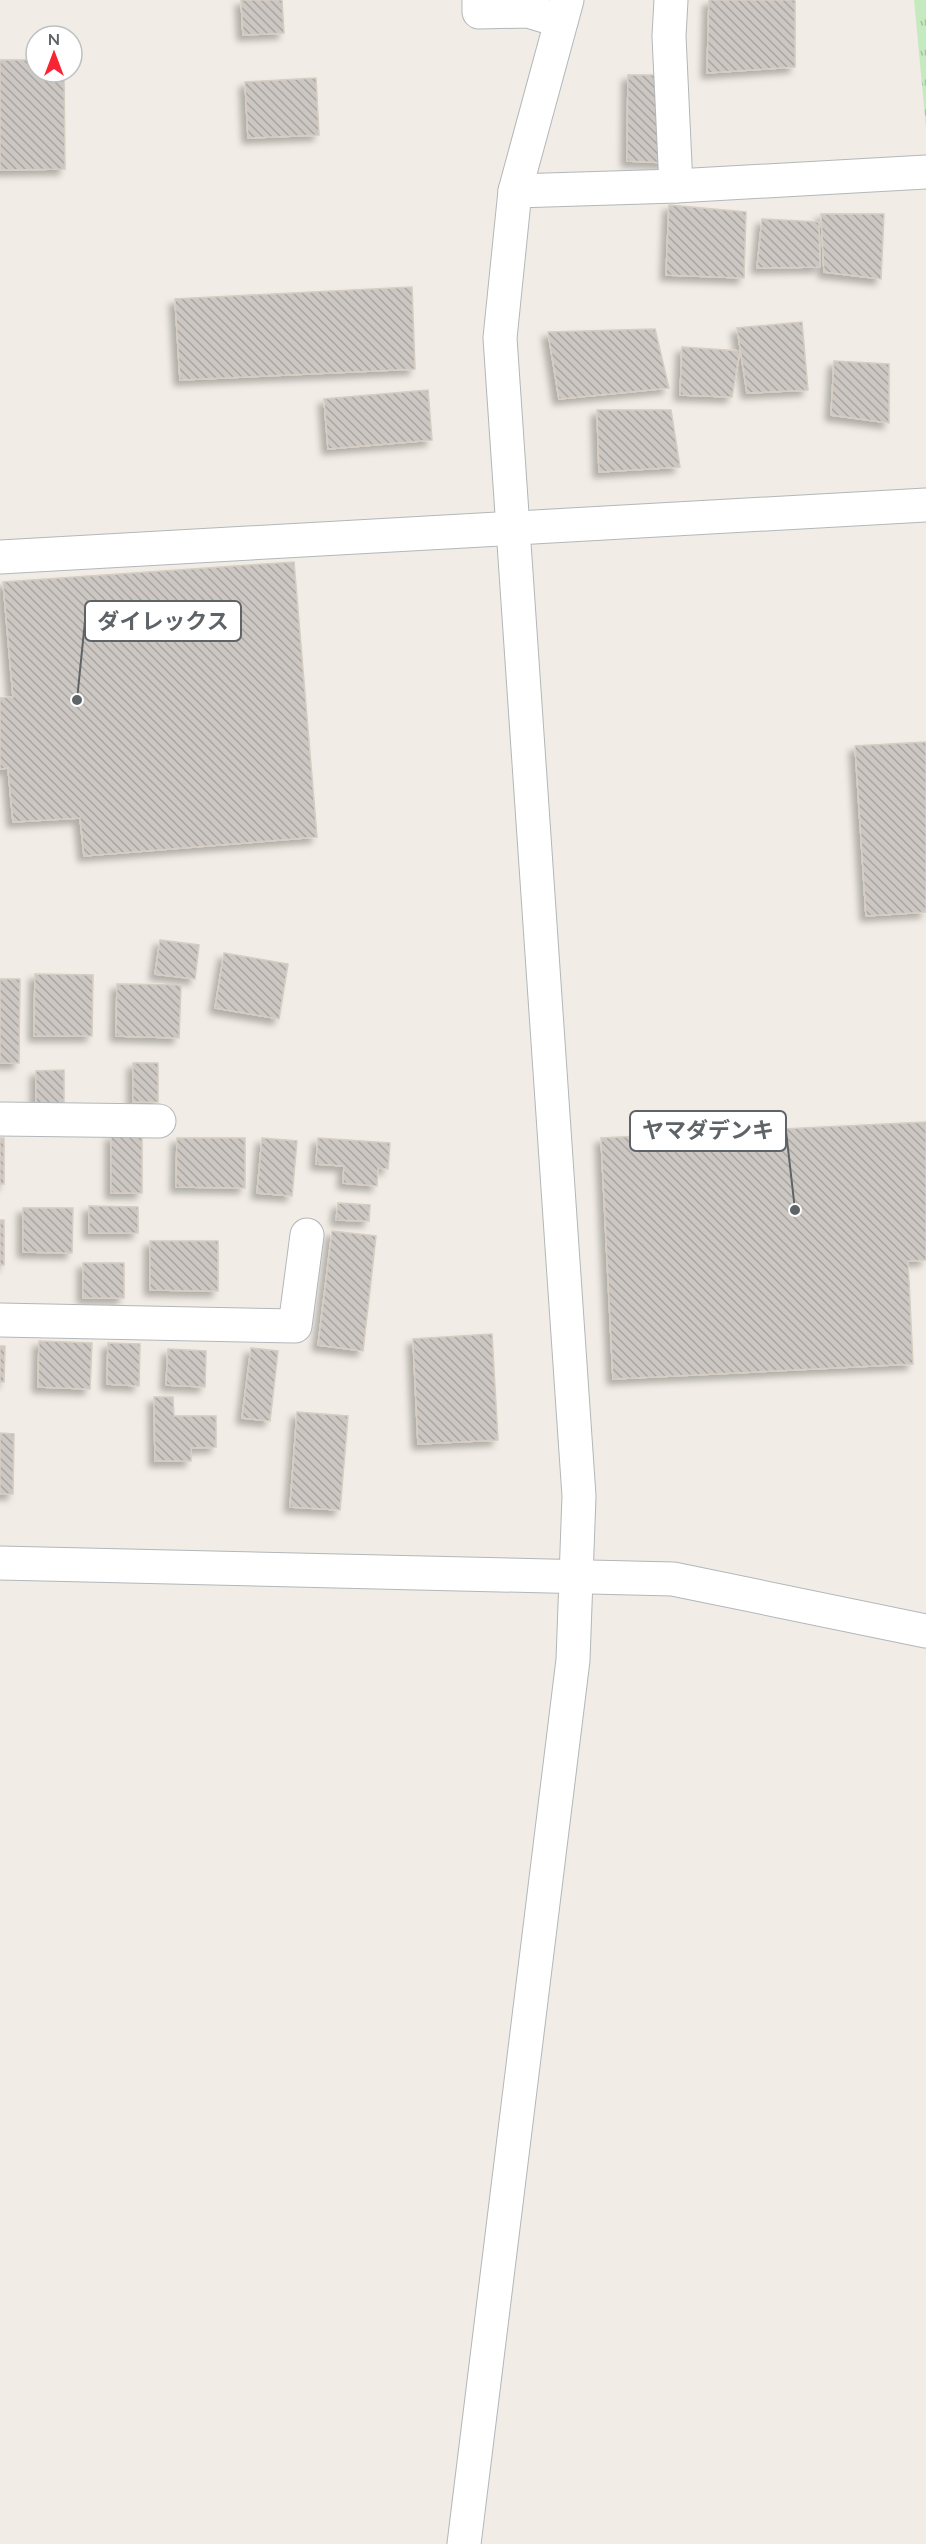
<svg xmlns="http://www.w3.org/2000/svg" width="926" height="2544" font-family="Lato,'Noto Sans JP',sans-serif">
<defs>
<pattern id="park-tufts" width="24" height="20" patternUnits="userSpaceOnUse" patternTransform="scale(1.5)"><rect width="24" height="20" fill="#c6eac0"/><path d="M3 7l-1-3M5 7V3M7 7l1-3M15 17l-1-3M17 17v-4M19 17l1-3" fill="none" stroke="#a4c1a0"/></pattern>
<pattern id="building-back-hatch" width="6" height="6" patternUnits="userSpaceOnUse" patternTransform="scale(1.5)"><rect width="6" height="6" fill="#ccc7c2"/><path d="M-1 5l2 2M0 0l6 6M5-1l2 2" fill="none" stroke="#a9a5a1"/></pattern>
<filter id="shadow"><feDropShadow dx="-5.5" dy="5.5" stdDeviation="3" flood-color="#0004"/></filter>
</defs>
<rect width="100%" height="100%" fill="#f1ece5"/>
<path fill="url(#park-tufts)" d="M914 0H926V127Z"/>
<g fill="url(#building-back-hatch)" stroke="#d6cdc3" stroke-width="1.5" filter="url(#shadow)">
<path d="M241 0H282L284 33 243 35Z"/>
<path d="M709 0H795V67L707 73Z"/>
<path d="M0 60H36V72H64L65 169 0 170Z"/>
<path d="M628 75H667L669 163 627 161Z"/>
<path d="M316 78 319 135 248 138 245 82Z"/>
<path d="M669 205 746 212 744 278 666 275Z"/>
<path d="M821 214H884L881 279 824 272Z"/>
<path d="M762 219 819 222 820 267 757 268Z"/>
<path d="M412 287 415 369 180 380 175 299Z"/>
<path d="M802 322 808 390 747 393 737 328Z"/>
<path d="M655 329 669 388 559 399 548 332Z"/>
<path d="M682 347 740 351 732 397 680 395Z"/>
<path d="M834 361 889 364V423L831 415Z"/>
<path d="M428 390 432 440 328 449 324 399Z"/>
<path d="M597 410H671L680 467 599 472Z"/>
<path d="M294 562 317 837 84 856 80 818 13 822 8 768 0 769V698L13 697 3 582Z"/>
<path d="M926 742V912L866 916 855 746Z"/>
<path d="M160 940 199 945 195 979 155 974Z"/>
<path d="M224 953 288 964 279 1019 215 1008Z"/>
<path d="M35 974 93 975 92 1036H34Z"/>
<path d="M0 979H20L19 1063H0Z"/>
<path d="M117 984 181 985 179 1038 116 1036Z"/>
<rect x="133" y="1063" width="25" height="39"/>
<path d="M64 1070V1103H36V1071Z"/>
<path d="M926 1122V1260L908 1261 913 1364 613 1379 601 1138Z"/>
<path d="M111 1135 142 1136V1193H111Z"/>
<rect x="0" y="1138" width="4" height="46"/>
<path d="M177 1138H245V1188L176 1187Z"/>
<path d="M262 1138 297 1141 292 1196 257 1193Z"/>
<path d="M318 1138 390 1143 388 1169 378 1168 377 1186 343 1183 344 1166 316 1164Z"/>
<path d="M338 1203 370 1205 369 1221 336 1220Z"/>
<path d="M89 1206 138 1207V1233H89Z"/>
<path d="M23 1208H73L72 1253 23 1252Z"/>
<rect x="0" y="1220" width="4" height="45"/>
<path d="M332 1231 376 1236 363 1351 318 1345Z"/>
<path d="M150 1241H218V1291L150 1290Z"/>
<rect x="83" y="1263" width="41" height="35"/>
<path d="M492 1334 498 1440 418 1444 413 1339Z"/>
<path d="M39 1341 92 1343 90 1389 38 1387Z"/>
<path d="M108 1343 140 1344 139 1386 107 1384Z"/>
<path d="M0 1346H5L4 1382H0Z"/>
<path d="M251 1348 278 1351 270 1421 242 1418Z"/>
<path d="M168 1349 206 1351 205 1387 166 1385Z"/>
<path d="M154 1397H173L174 1416H216V1447L191 1448V1461H155Z"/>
<path d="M297 1412 348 1416 340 1510 290 1507Z"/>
<path d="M0 1433 14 1434 13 1494H0Z"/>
</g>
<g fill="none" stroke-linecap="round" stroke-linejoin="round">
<defs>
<g id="street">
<path d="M479 0V12L528 11 561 21"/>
<path d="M671 0 669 36 676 186"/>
<path d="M515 191 676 186 926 172"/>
<path d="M0 557 926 505"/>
<path d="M0 1119 159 1121"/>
<path d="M0 1320 295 1326 307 1235"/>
</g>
<g id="secondary">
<path d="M0 1563 673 1579 926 1631"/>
<path d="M464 2544 573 1660 579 1496 500 338 515 191 567 0"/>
</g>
</defs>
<use href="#street" stroke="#b3b7bb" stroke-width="35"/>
<use href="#secondary" stroke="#b2b7bb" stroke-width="35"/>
<use href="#street" stroke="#fff" stroke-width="33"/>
<use href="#secondary" stroke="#fff" stroke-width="33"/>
</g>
<path fill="none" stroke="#5d6367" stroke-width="2" d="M77 700L85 621M795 1210L786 1131"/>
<g fill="#5d6367" stroke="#fff" stroke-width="2">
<circle cx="77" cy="700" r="6"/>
<circle cx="795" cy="1210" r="6"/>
</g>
<g fill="#fff" stroke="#5d6367" stroke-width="2">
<rect x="85" y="601" width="156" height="40" rx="6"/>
<rect x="630" y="1111" width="156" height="40" rx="6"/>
</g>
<g font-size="22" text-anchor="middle" font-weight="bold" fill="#5d6367">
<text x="163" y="629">ダイレックス</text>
<text x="708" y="1138">ヤマダデンキ</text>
</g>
<g transform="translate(54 54)"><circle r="28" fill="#ffffff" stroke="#bec1c2" stroke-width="1.5"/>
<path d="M0-4.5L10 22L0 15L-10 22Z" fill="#f72533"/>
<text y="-9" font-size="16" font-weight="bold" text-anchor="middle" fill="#5d6367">N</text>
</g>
</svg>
